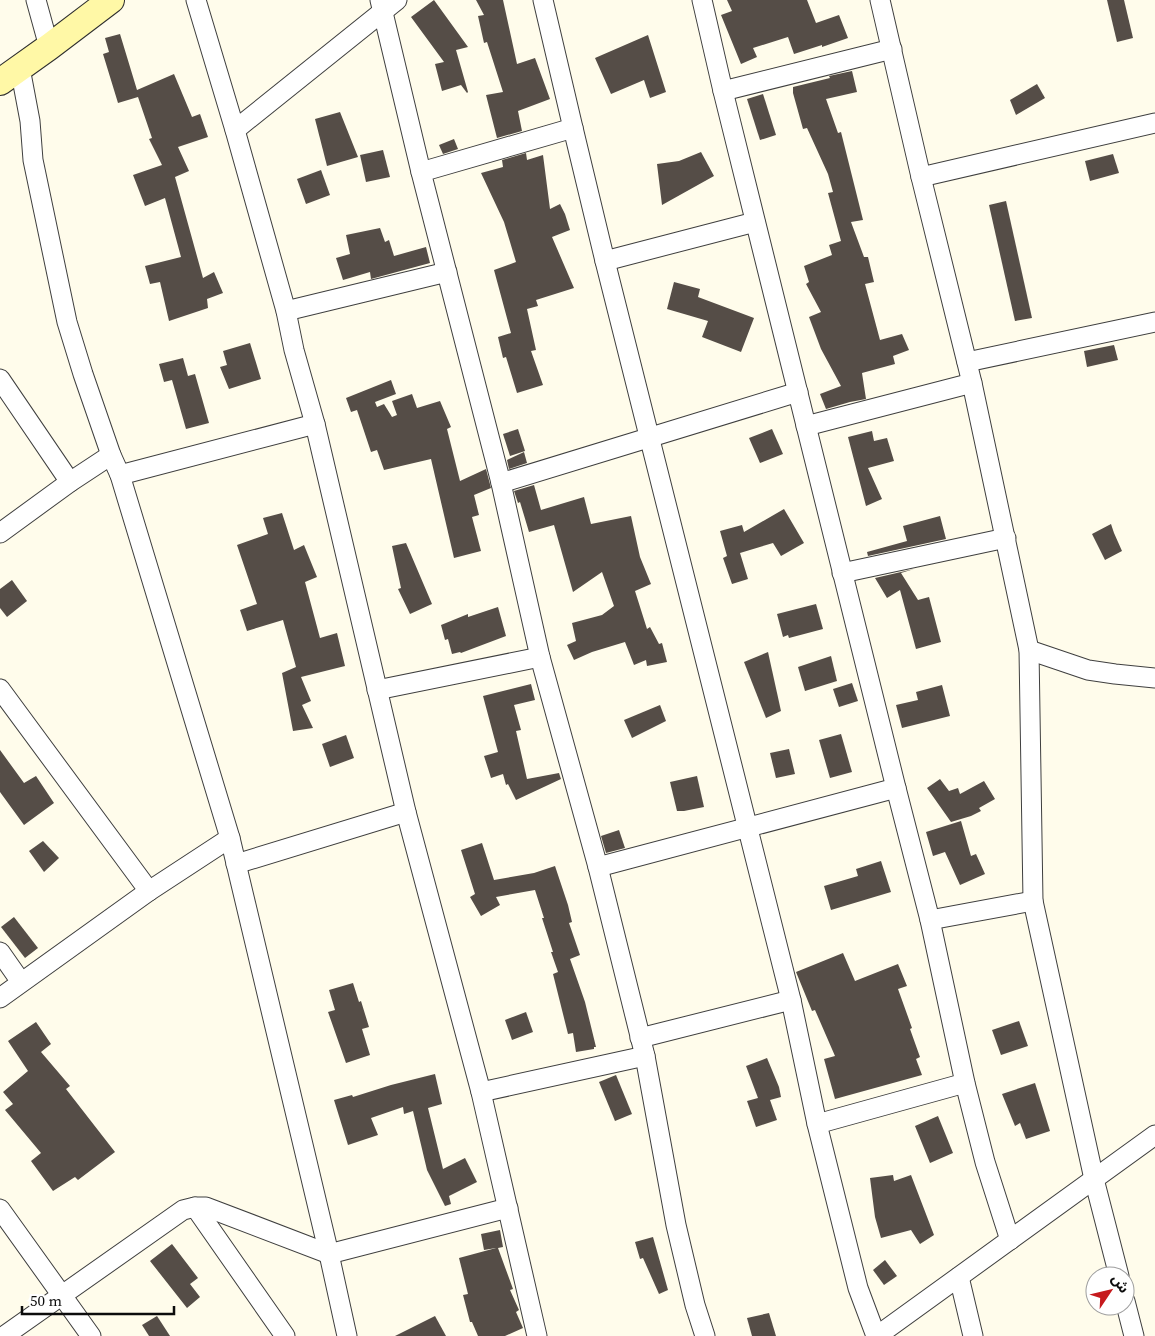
<svg xmlns="http://www.w3.org/2000/svg" width="1155" height="1336" font-family="'Source Serif 4','Noto Sans Arabic',serif">
<rect width="100%" height="100%" fill="#fffceb"/>
<g fill="#554d47">
<path d="M434 0 468 47 456 50 468 92 467 93 461 85 442 91 435 64 444 62 411 17Z"/>
<path d="M476 0H503L517 64 535 58 550 99 518 111 522 131 497 138 486 95 503 92 487 42 484 43 478 16 484 15Z"/>
<path d="M727 0H807L816 23 839 15 848 38 822 47V45L794 54 788 37 753 48 757 57 741 64 721 15 732 11Z"/>
<path d="M1107 0H1124L1133 38 1117 42Z"/>
<path d="M120 34 137 90 174 74 192 117 200 114 208 137 178 147 189 171 175 177 203 278 214 272 223 293 207 299 208 308 169 321 160 282 150 284 145 266 181 257 165 198 145 206 133 175 162 165 149 139 152 138 138 97 118 103 103 54 109 52 105 38Z"/>
<path d="M648 35 666 92 650 98 644 80 611 94 595 58Z"/>
<path d="M852 71 857 92 826 99 838 133 841 132 863 220 851 222 864 257H868L874 282 865 284 880 340 902 334 909 350 893 356 895 364 862 373 866 399 850 402 826 409 820 394 841 386 821 349 809 317 821 312 806 284 809 282 804 266 832 255 829 245 841 241 828 193 833 192 828 174 807 128 803 129 793 93V87L830 78 829 76Z"/>
<path d="M1037 84 1045 98 1016 115 1010 100Z"/>
<path d="M763 94 776 135 760 140 747 99Z"/>
<path d="M340 112 358 157 327 166 315 119Z"/>
<path d="M454 139 458 149 443 154 439 145Z"/>
<path d="M383 150 390 177 366 182 360 155Z"/>
<path d="M701 152 714 176 662 205 657 164 679 161Z"/>
<path d="M526 153 527 160 543 155 550 209 560 204 565 214 570 230 552 237 574 288 536 300 538 306 527 309 536 350 531 351 543 385 517 393 506 357 503 358 498 337 511 333 494 270 516 262 504 222 481 173 503 167 502 160Z"/>
<path d="M1113 154 1119 173 1090 181 1085 161Z"/>
<path d="M321 170 330 195 306 204 297 179Z"/>
<path d="M1006 201 1032 318 1015 321 989 205Z"/>
<path d="M380 228 385 242 389 240 394 256 426 247 430 263 371 279 370 272 343 280 336 258 350 254 346 235Z"/>
<path d="M674 282 700 289 698 297 754 318 741 352 702 337 708 321 667 309Z"/>
<path d="M250 343 261 379 229 389 220 367 227 365 223 351Z"/>
<path d="M1114 345 1118 360 1087 367 1084 351Z"/>
<path d="M183 358 188 376 195 374 209 423 186 429 172 380 164 382 159 364Z"/>
<path d="M391 380 396 394 375 402 377 407 384 404 392 417 397 415 392 401 412 394 417 408 440 401 451 427 447 429 460 481 486 469 491 488 474 495 479 515 472 517 481 551 454 558 431 459 384 470 377 450 371 452 357 410 351 412 346 398Z"/>
<path d="M518 429 525 451 510 456 503 434Z"/>
<path d="M772 429 783 454 760 463 749 438Z"/>
<path d="M872 431 874 441 887 438 894 461 868 468 882 499 866 506 848 437Z"/>
<path d="M524 452 527 463 509 469 507 460Z"/>
<path d="M534 485 541 510 584 497 591 524 631 516 640 557 651 584 635 591 647 629 650 627 659 644 662 643 667 662 647 666 646 660 634 665 625 642 592 652 574 660 567 645 576 641 572 623 602 615 614 606 602 572 573 592 554 525 529 532 520 502 518 503 514 491Z"/>
<path d="M784 509 804 543 781 556 773 543 740 553 748 579 732 584 723 558 727 556 720 531 742 525 744 532Z"/>
<path d="M282 513 294 550 304 545 317 577 305 582 320 638 337 633 345 666 301 677 311 701 302 705 313 728 293 731 282 673 296 667 283 620 247 631 240 610 257 604 237 545 268 534 263 518Z"/>
<path d="M940 516 946 539 868 556 867 552 907 541 903 526Z"/>
<path d="M1111 524 1114 533 1122 551 1105 560 1092 534Z"/>
<path d="M406 543 432 604 410 614 398 589 401 588 392 546Z"/>
<path d="M914 569 901 573 918 600 929 597 941 642 916 649 900 590 887 598 875 578Z"/>
<path d="M12 580 27 601 7 617 0 608V589Z"/>
<path d="M816 604 823 629 789 638 788 635 783 637 777 614Z"/>
<path d="M498 607 506 636 461 653 460 652 452 654 448 639 445 640 441 625 468 614V617Z"/>
<path d="M768 652 781 711 766 718 744 662Z"/>
<path d="M831 656 837 681 805 691 798 667Z"/>
<path d="M852 683 858 701 839 707 833 689Z"/>
<path d="M531 684 535 700 514 705 521 730 516 731 527 779 559 773 561 779 516 800 508 784 506 785 503 774 491 778 484 756 498 752 483 696Z"/>
<path d="M942 685 950 716 902 728 896 705 918 700 916 692Z"/>
<path d="M660 705 666 721 632 738 624 720Z"/>
<path d="M841 734 852 772 830 778 819 740Z"/>
<path d="M346 735 354 758 330 767 322 744Z"/>
<path d="M789 749 795 774 776 778 770 753Z"/>
<path d="M0 750 24 783 36 776 54 803 24 825 0 792Z"/>
<path d="M697 776 704 807 684 811H677L670 782Z"/>
<path d="M940 779 949 791 958 788 960 794 984 781 995 799 979 808 981 811 971 816 951 822 927 788Z"/>
<path d="M961 821 971 856 976 854 985 874 960 885 945 852 933 856 926 832Z"/>
<path d="M619 830 625 848 606 853 601 836Z"/>
<path d="M43 841 59 858 44 872 29 851Z"/>
<path d="M482 843 494 880 534 873 555 866 568 905 572 922 569 923 580 955 570 959 585 1002 596 1047H594V1049L576 1052 573 1033 568 1034 553 974 558 972 551 952H553L542 918H544L535 890 496 897 500 905 481 916 470 897 475 894 461 850Z"/>
<path d="M881 861 891 892 831 910 824 886 858 876 856 869Z"/>
<path d="M14 917 38 948 25 958 1 927Z"/>
<path d="M843 953 855 981 898 964 907 986 898 989 912 1028 910 1029 920 1057 916 1059 922 1075 835 1099 824 1059 835 1056 815 1010 812 1011 796 972Z"/>
<path d="M353 983 359 1002 361 1001 369 1027 362 1029 370 1055 346 1063 328 1012 335 1010 329 990Z"/>
<path d="M526 1012 533 1032 512 1040 505 1020Z"/>
<path d="M1019 1021 1028 1046 1001 1055 992 1030Z"/>
<path d="M36 1022 51 1044 41 1052 70 1086 66 1089 115 1152 78 1180 75 1177 53 1191 31 1161 41 1153 5 1110 13 1104 3 1092 28 1071 8 1041Z"/>
<path d="M767 1058 779 1087 781 1097 770 1100 777 1120 756 1127 747 1101 758 1098 746 1066Z"/>
<path d="M435 1074 442 1104 428 1108 443 1169 465 1158 477 1182 449 1196 451 1204 445 1206 427 1170 413 1111 404 1114 403 1107 371 1118 378 1135 348 1145 334 1100 352 1095 353 1097 391 1085Z"/>
<path d="M616 1075 632 1114 615 1121 599 1082Z"/>
<path d="M1035 1083 1050 1131 1026 1139 1020 1123 1015 1126 1002 1094Z"/>
<path d="M938 1116 953 1153 930 1163 915 1126Z"/>
<path d="M893 1175 894 1181 911 1175 934 1235 920 1244 911 1230 881 1238 875 1217 870 1178Z"/>
<path d="M500 1230 503 1247 498 1248 513 1289 510 1290 519 1310 516 1312 523 1328 505 1336H478L472 1322H470L463 1295 468 1294 459 1258 496 1248 484 1250 481 1234Z"/>
<path d="M653 1237 668 1290 659 1294 643 1258 640 1259 635 1242Z"/>
<path d="M172 1244 198 1278 190 1284 200 1297 187 1308 150 1261Z"/>
<path d="M885 1260 897 1276 884 1285 873 1270Z"/>
<path d="M769 1313 776 1336H752L747 1318Z"/>
<path d="M157 1316 170 1336H149L142 1325Z"/>
<path d="M435 1316 446 1336H395Z"/>
</g>
<g fill="none" stroke-linecap="round" stroke-linejoin="round">
<defs>
<g id="street">
<path d="M36 0 49 47"/>
<path d="M196 0 235 130 286 311 294 350 315 424 406 812 481 1092 537 1336"/>
<path d="M380 0 421 172 501 483 540 657 598 867 645 1056 676 1225 695 1305 705 1336"/>
<path d="M543 0 573 128 605 261 791 1000 817 1124 858 1288 876 1336"/>
<path d="M702 0 723 91 896 788 930 920 965 1083 985 1162 1010 1240"/>
<path d="M880 0 921 177 972 383 1029 650 1033 901 1094 1179 1119 1276"/>
<path d="M20 68 30 121 33 160 67 322 83 374 111 455 120 475 230 838 329 1254 347 1336"/>
<path d="M723 91 892 49"/>
<path d="M235 130 397 0"/>
<path d="M421 172 573 128"/>
<path d="M921 177 1155 123"/>
<path d="M605 261 755 222"/>
<path d="M286 311 447 272"/>
<path d="M967 362 1155 322"/>
<path d="M0 379 70 482"/>
<path d="M806 426 972 383"/>
<path d="M120 475 315 424"/>
<path d="M501 483 798 392"/>
<path d="M0 533 70 482 111 455"/>
<path d="M842 573 1006 538"/>
<path d="M1029 650 1088 670 1115 674 1155 678"/>
<path d="M0 689 149 891"/>
<path d="M377 690 540 657"/>
<path d="M236 864 406 812"/>
<path d="M598 867 896 788"/>
<path d="M930 920 1033 901"/>
<path d="M0 952 21 982"/>
<path d="M0 998 149 891 230 838"/>
<path d="M640 1038 791 1000"/>
<path d="M481 1092 645 1056"/>
<path d="M817 1124 965 1083"/>
<path d="M195 1207 285 1336"/>
<path d="M0 1209 91 1336"/>
<path d="M959 1277 973 1336"/>
<path d="M1125 1301 1134 1336"/>
<path d="M4 1336 183 1210 195 1207H206L329 1254 508 1208"/>
<path d="M877 1336 1155 1135"/>
</g>
<path id="secondary" d="M0 82 49 47 111 0"/>
</defs>
<use href="#street" stroke="#3f3f3f" stroke-width="21"/>
<use href="#secondary" stroke="#2e2e2e" stroke-width="28"/>
<use href="#street" stroke="#fff" stroke-width="19"/>
<use href="#secondary" stroke="#fff8a6" stroke-width="26"/>
</g>
<g transform="translate(1110 1291) rotate(55)"><circle r="24" fill="#ffffff" stroke="#9e9e9e"/>
<path d="M0-4L9 19L0 12L-9 19Z" fill="#c61a1d"/>
<text y="-8" font-size="14" font-weight="bold" text-anchor="middle" fill="#0c0c0c">ش</text>
</g>
<path d="M22 1306v8h152v-8" fill="none" stroke="#0c0c0c" stroke-width="2.5"/>
<text x="30" y="1306" font-size="15" fill="#0c0c0c" stroke="#ffffff" stroke-width="4" paint-order="stroke">50 m</text>
</svg>
